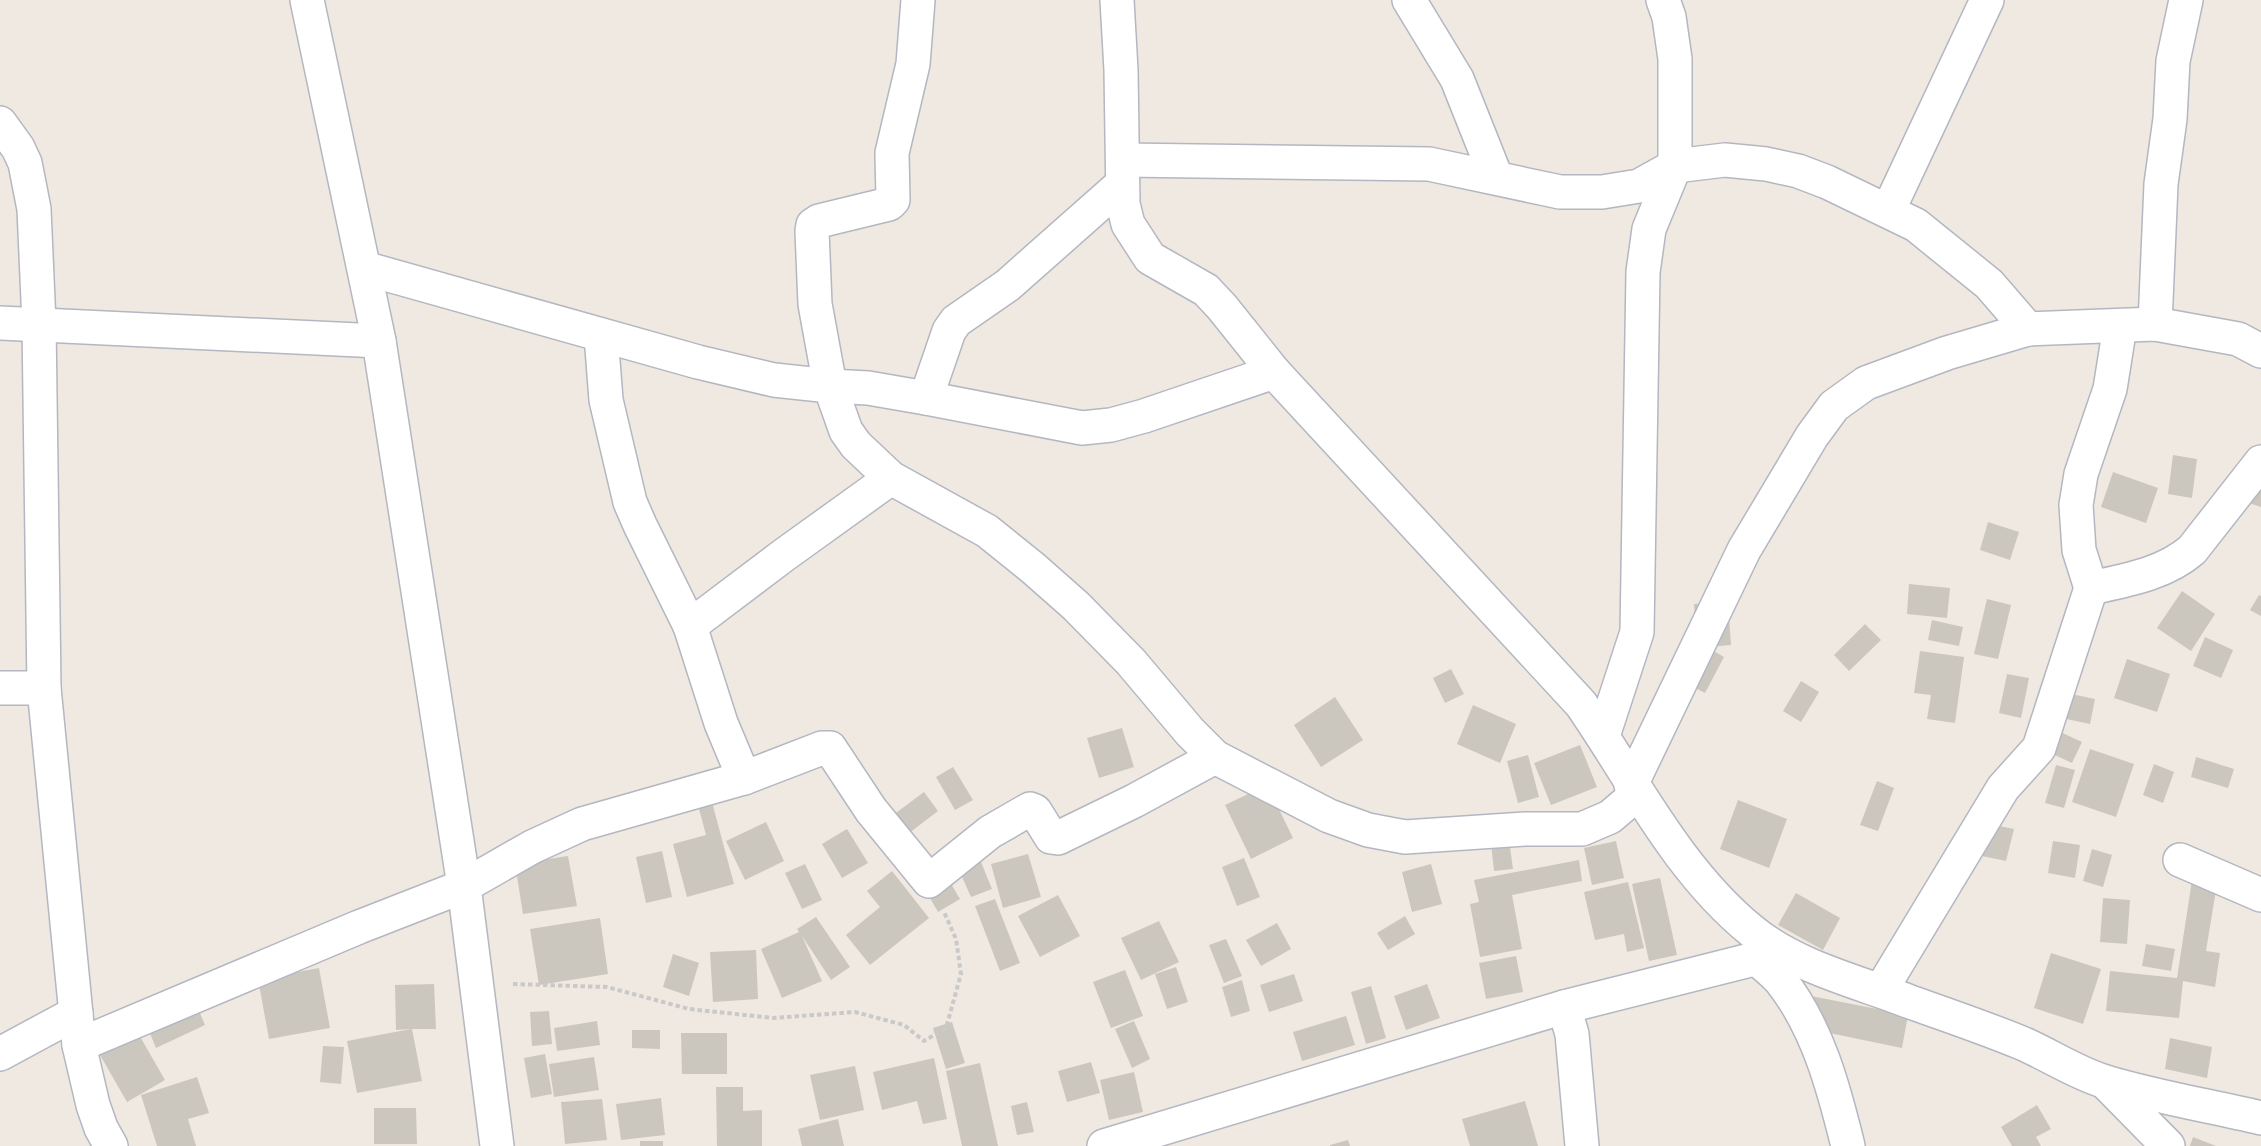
<svg xmlns="http://www.w3.org/2000/svg" width="2261" height="1146" font-family="'Sofia Sans Condensed',sans-serif">
<rect width="100%" height="100%" fill="#efe9e1"/>
<g fill="#cbc7bf">
<path d="M2173 455 2197 459 2192 498 2168 494Z"/>
<path d="M2261 458V507L2246 502Z"/>
<path d="M2113 472 2158 488 2146 523 2101 507Z"/>
<path d="M1988 522 2019 532 2010 560 1980 550Z"/>
<path d="M1909 584 1950 588 1947 618 1907 614Z"/>
<path d="M2182 591 2215 614 2191 651 2157 628Z"/>
<path d="M2259 595 2261 596V616L2250 610Z"/>
<path d="M1987 599 2011 605 1998 659 1974 654Z"/>
<path d="M1728 602 1731 645 1697 648 1694 604Z"/>
<path d="M1932 620 1963 627 1959 646 1928 640Z"/>
<path d="M1865 624 1881 640 1849 671 1834 655Z"/>
<path d="M2205 637 2233 650 2221 678 2193 666Z"/>
<path d="M1707 647 1724 657 1705 693 1687 684Z"/>
<path d="M1920 651 1964 657 1955 723 1927 719 1931 695 1914 693Z"/>
<path d="M2127 659 2170 674 2157 712 2114 698Z"/>
<path d="M1451 669 1464 694 1445 703 1433 678Z"/>
<path d="M2007 674 2029 678 2021 718 1999 713Z"/>
<path d="M1801 681 1819 692 1801 722 1783 711Z"/>
<path d="M2062 692 2095 699 2090 724 2057 717Z"/>
<path d="M1335 697 1363 740 1321 767 1294 725Z"/>
<path d="M1473 705 1516 724 1500 763 1457 744Z"/>
<path d="M2043 724 2082 742 2072 763 2033 745Z"/>
<path d="M1122 728 1134 767 1099 778 1087 738Z"/>
<path d="M1580 745 1597 787 1551 805 1534 763Z"/>
<path d="M2090 749 2134 764 2116 817 2072 802Z"/>
<path d="M1528 755 1539 797 1518 803 1507 761Z"/>
<path d="M2196 757 2234 769 2228 788 2191 777Z"/>
<path d="M2154 764 2174 772 2163 803 2143 795Z"/>
<path d="M2056 765 2075 770 2064 808 2045 803Z"/>
<path d="M953 767 973 800 955 810 936 777Z"/>
<path d="M1877 781 1894 788 1878 831 1860 825Z"/>
<path d="M1267 785 1293 838 1251 859 1225 805Z"/>
<path d="M709 791 734 884 687 897 673 844 706 835 695 794Z"/>
<path d="M924 792 938 811 900 840 885 821Z"/>
<path d="M1738 800 1787 819 1769 868 1720 849Z"/>
<path d="M766 822 784 861 745 880 726 841Z"/>
<path d="M1990 824 2014 829 2006 861 1982 856Z"/>
<path d="M847 829 868 863 842 878 822 844Z"/>
<path d="M1508 832 1513 869 1494 871 1490 834Z"/>
<path d="M972 840 992 889 971 897 950 850Z"/>
<path d="M1616 841 1624 878 1592 885 1584 848Z"/>
<path d="M2053 841 2080 845 2075 878 2048 873Z"/>
<path d="M2092 849 2112 855 2103 887 2083 881Z"/>
<path d="M662 851 672 897 646 903 636 857Z"/>
<path d="M1028 854 1041 897 1003 908 991 864Z"/>
<path d="M568 856 577 906 523 914 515 864Z"/>
<path d="M1244 858 1260 897 1237 906 1222 867Z"/>
<path d="M1579 860 1582 881 1512 895 1522 949 1480 957 1470 904 1479 902 1474 880Z"/>
<path d="M805 864 822 900 802 909 785 873Z"/>
<path d="M1431 864 1442 904 1412 912 1402 872Z"/>
<path d="M892 871 929 918 870 965 846 935 880 907 867 891Z"/>
<path d="M944 872 960 899 938 912 923 886Z"/>
<path d="M1660 878 1677 955 1649 961 1632 884Z"/>
<path d="M2192 880 2217 884 2206 951 2220 953 2215 987 2183 981 2179 1018 2106 1011 2110 971 2177 978Z"/>
<path d="M1628 882 1644 948 1627 952 1624 934 1595 940 1584 892Z"/>
<path d="M1796 893 1840 918 1823 950 1778 925Z"/>
<path d="M1058 895 1080 936 1040 957 1018 916Z"/>
<path d="M2103 898 2130 900 2127 944 2100 942Z"/>
<path d="M995 899 1020 963 1000 971 975 906Z"/>
<path d="M1405 916 1415 934 1388 950 1377 933Z"/>
<path d="M816 917 850 967 831 980 802 936 822 981 782 998 761 949 799 932 797 929Z"/>
<path d="M600 918 608 974 539 985 530 929Z"/>
<path d="M1159 921 1179 962 1141 980 1121 938Z"/>
<path d="M1277 923 1291 949 1261 966 1246 940Z"/>
<path d="M1226 939 1242 976 1224 983 1209 945Z"/>
<path d="M2146 944 2175 949 2171 971 2142 966Z"/>
<path d="M756 950 758 999 713 1002 710 952Z"/>
<path d="M2051 953 2101 969 2083 1024 2034 1008Z"/>
<path d="M673 954 699 963 689 996 663 987Z"/>
<path d="M1516 956 1523 992 1486 999 1479 963Z"/>
<path d="M1176 967 1188 1002 1167 1009 1155 974Z"/>
<path d="M319 968 330 1028 269 1039 258 979Z"/>
<path d="M1125 970 1143 1016 1111 1028 1093 982Z"/>
<path d="M1294 974 1303 1001 1269 1012 1260 985Z"/>
<path d="M1242 980 1250 1011 1231 1017 1222 987Z"/>
<path d="M434 984 436 1029H412L422 1081 357 1093 347 1041 411 1029 396 1030 395 985Z"/>
<path d="M1427 984 1440 1018 1406 1030 1394 996Z"/>
<path d="M1371 986 1386 1038 1366 1044 1351 992Z"/>
<path d="M1806 995 1908 1015 1902 1048 1800 1027Z"/>
<path d="M194 999 205 1025 156 1048 145 1021Z"/>
<path d="M549 1011 552 1044 532 1046 530 1012Z"/>
<path d="M1346 1016 1355 1045 1302 1061 1293 1032Z"/>
<path d="M597 1021 600 1045 557 1051 554 1028Z"/>
<path d="M1134 1021 1150 1059 1132 1068 1115 1029Z"/>
<path d="M952 1022 965 1063 946 1069 933 1028Z"/>
<path d="M632 1030H660V1049L632 1048Z"/>
<path d="M138 1033 165 1080 127 1102 100 1055Z"/>
<path d="M681 1033H727V1074H682Z"/>
<path d="M2170 1038 2212 1047 2207 1078 2165 1069Z"/>
<path d="M323 1046 344 1047 341 1084 320 1082Z"/>
<path d="M545 1054 552 1094 531 1098 524 1058Z"/>
<path d="M594 1057 599 1090 554 1097 549 1064Z"/>
<path d="M934 1058 947 1119 923 1124 917 1101 882 1110 873 1072Z"/>
<path d="M1091 1062 1100 1093 1067 1102 1058 1071Z"/>
<path d="M980 1063 998 1146H962L946 1071Z"/>
<path d="M855 1066 864 1110 820 1120 810 1075Z"/>
<path d="M1134 1072 1143 1112 1109 1120 1100 1080Z"/>
<path d="M197 1077 209 1113 188 1119 196 1146H157L141 1095Z"/>
<path d="M716 1087H743V1111L762 1110V1146H717Z"/>
<path d="M661 1098 665 1135 621 1140 616 1104Z"/>
<path d="M602 1099 607 1140 565 1144 561 1102Z"/>
<path d="M1525 1101 1538 1146H1470L1462 1119Z"/>
<path d="M1027 1102 1034 1132 1017 1135 1011 1106Z"/>
<path d="M2037 1105 2051 1129 2036 1137 2041 1146H2012L2001 1127Z"/>
<path d="M374 1108H416L417 1144H374Z"/>
<path d="M838 1119 844 1146H802L798 1129Z"/>
<path d="M2193 1137 2216 1146H2190Z"/>
<path d="M1348 1140 1350 1146H1330V1145Z"/>
<rect x="640" y="1141" width="23" height="5"/>
</g>
<g fill="none" stroke-linecap="round" stroke-linejoin="round">
<defs>
<g id="minor">
<path d="M307 0 379 341 464 886 497 1146"/>
<path d="M918 0 913 64 892 153 893 200 889 204 819 221 813 225 812 231 815 304 830 386 868 388 926 398 1082 428 1111 425 1144 416 1274 372"/>
<path d="M1117 0 1121 70 1123 204 1128 224 1150 258 1206 290 1222 307 1274 372 1581 704C1634 781 1678 871 1752 931 1797 968 1860 982 1913 1003 1950 1016 1988 1029 2024 1044 2051 1056 2078 1074 2106 1082 2156 1097 2210 1106 2261 1118"/>
<path d="M1409 0 1457 79 1496 177"/>
<path d="M0 123 18 148 25 163 34 209 39 323 44 688 79 1045 93 1105 101 1128 111 1146"/>
<path d="M1123 160 1429 164 1560 192H1602L1639 186 1675 166 1725 160 1766 164 1798 171 1827 182 1916 225 1989 284 2028 329"/>
<path d="M1888 211 1987 0"/>
<path d="M364 268 698 362 774 380 830 386 846 431 856 445 891 478 987 531 1033 568 1076 606 1131 662 1190 732 1215 757 1271 786 1329 816 1368 830 1405 837 1525 829H1582L1610 817 1637 794"/>
<path d="M0 323 379 341"/>
<path d="M2155 324 2161 184 2170 119 2173 61 2186 0"/>
<path d="M601 335 606 400 630 502 640 525 690 626 721 723 744 778"/>
<path d="M926 398 949 331 956 321 1008 285 1122 184"/>
<path d="M2091 588C2127 580 2164 574 2192 550L2261 462"/>
<path d="M690 626 784 555 891 478"/>
<path d="M0 688H44"/>
<path d="M1603 736 1637 632 1643 272 1649 229 1675 166V59L1669 17 1663 0"/>
<path d="M1631 785 1744 550 1812 436 1834 406 1866 383 1947 353 2028 329 2155 324 2238 339 2261 351"/>
<path d="M2180 860 2261 895"/>
<path d="M1757 959C1765 966 1774 973 1781 981 1818 1028 1834 1089 1848 1146"/>
<path d="M1881 990 2003 788 2039 748 2091 588 2079 550 2076 505 2081 474 2110 389 2120 326"/>
<path d="M1564 1007 1572 1034 1582 1146"/>
<path d="M79 1045 359 927 464 886 532 847 582 824 744 778 822 748H830L871 810 929 881 990 832 1030 809 1035 811 1051 837 1058 838 1134 801 1215 757"/>
<path d="M0 1054 76 1013"/>
<path d="M2105 1082 2168 1146"/>
<path d="M1104 1146 1564 1007 1782 952"/>
</g>
</defs>
<use href="#minor" stroke="#b4b7c1" stroke-width="36"/>
<path stroke="#c9c9c9" stroke-width="4" stroke-dasharray="4.5 3" stroke-linecap="butt" d="M513 984 607 987 689 1009 773 1018 855 1012 904 1025 924 1041 946 1028 961 974 956 939 944 912"/>
<use href="#minor" stroke="#fff" stroke-width="33"/>
</g>
</svg>
